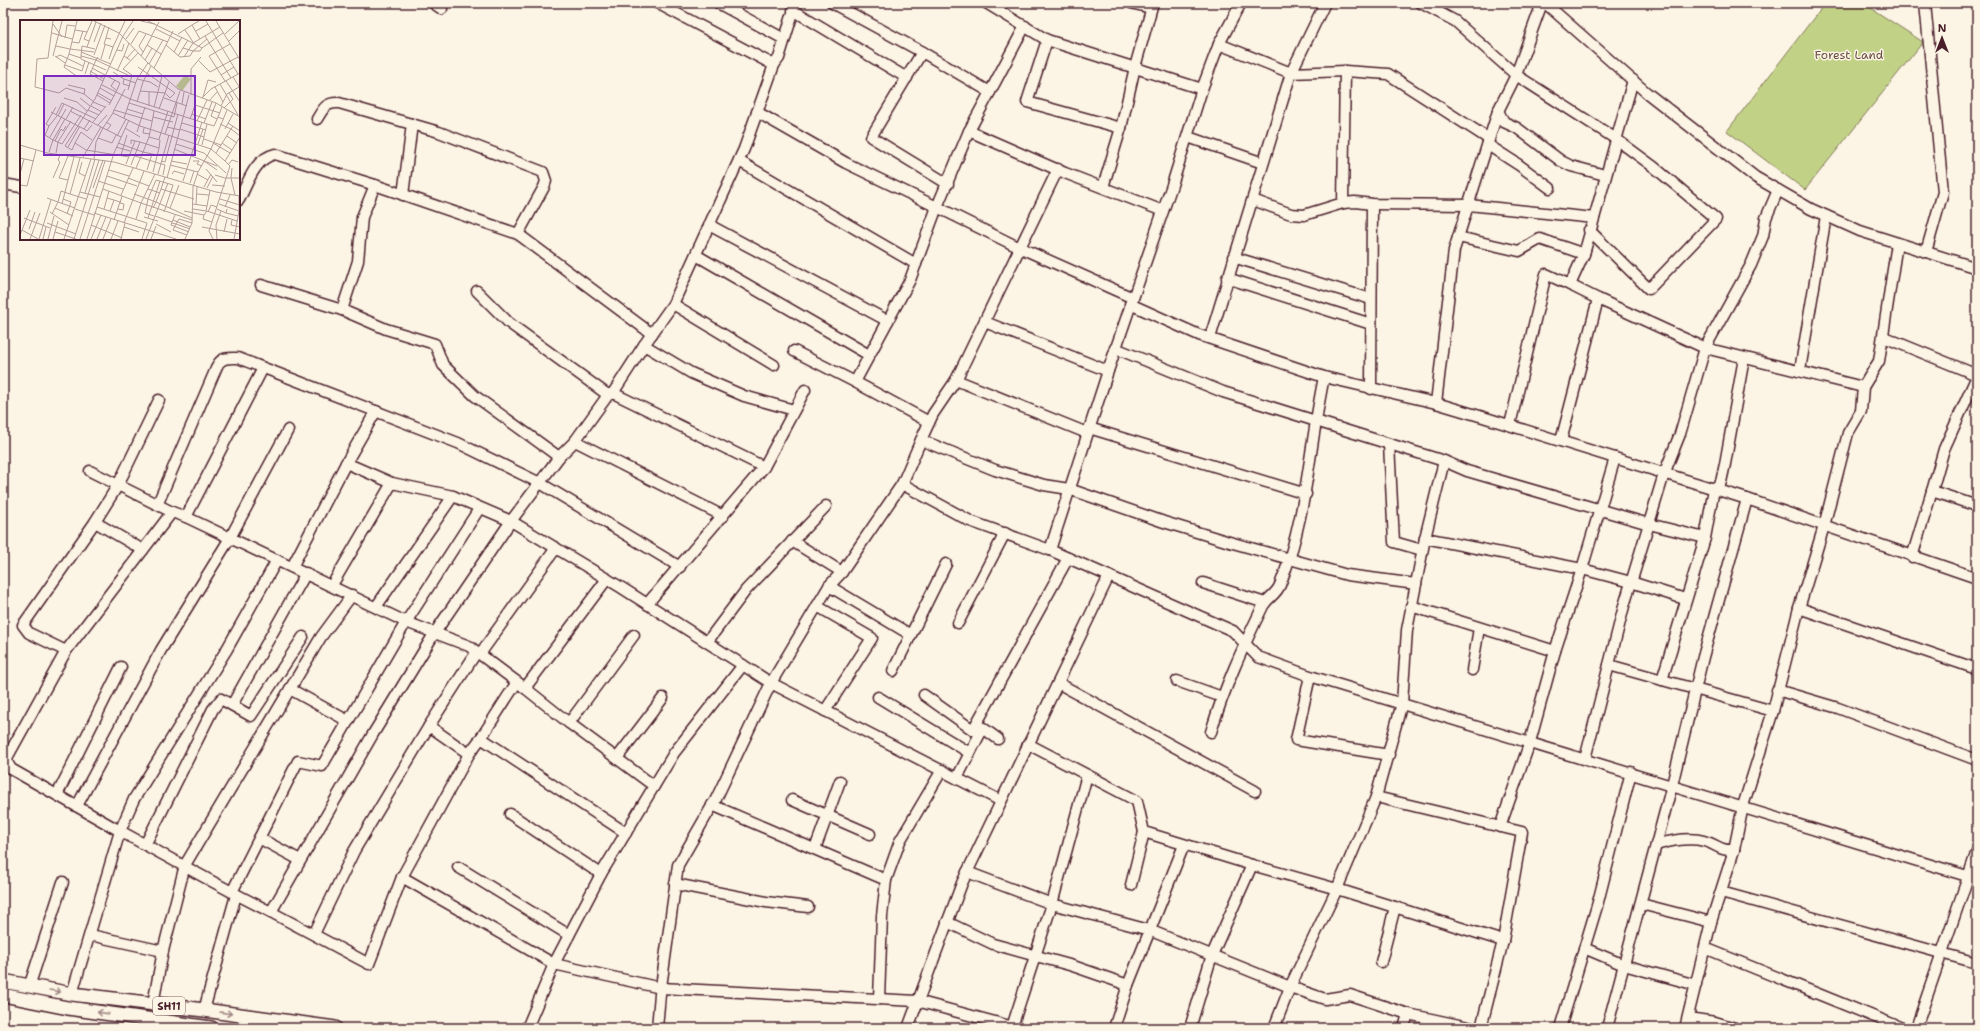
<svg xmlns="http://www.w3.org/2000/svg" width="1980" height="1031" font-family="'Shantell Sans',sans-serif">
<rect width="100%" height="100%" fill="#fcf5e5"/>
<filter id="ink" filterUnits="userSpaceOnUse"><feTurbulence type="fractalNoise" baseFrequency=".025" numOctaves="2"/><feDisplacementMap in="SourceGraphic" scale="8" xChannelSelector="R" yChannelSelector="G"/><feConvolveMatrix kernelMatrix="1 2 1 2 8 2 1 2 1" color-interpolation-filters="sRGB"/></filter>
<g filter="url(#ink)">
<path fill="#c1d287" stroke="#867859" d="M1825 3H1863L1923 42 1805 190 1727 131Z"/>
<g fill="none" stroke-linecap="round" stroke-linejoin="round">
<defs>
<g id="minor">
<path d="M433 3 442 9"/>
<path d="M657 3 774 65"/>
<path d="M718 3 784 39"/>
<path d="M986 3 1047 40"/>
<path d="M1131 3 1151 8"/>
<path d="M1421 3 1455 21 1516 75 1616 139 1654 167 1716 219 1649 289 1589 230"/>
<path d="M1545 3 1647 93 1755 177 1811 209 1860 231 1977 268"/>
<path d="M1925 3 1943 192 1926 252"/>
<path d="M793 10 907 78"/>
<path d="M1219 44 1291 73 1345 71 1388 74 1489 139"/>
<path d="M922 52 871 137 948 184"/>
<path d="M990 92 1025 26"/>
<path d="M1498 111 1504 122 1517 128 1561 161 1571 166 1605 175"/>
<path d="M757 112 846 163 937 207 969 131 990 92 922 52 832 3"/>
<path d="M317 119C323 109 326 102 339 103L439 132 543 172 546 181 544 187 518 234"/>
<path d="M1121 128 1027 102 1047 40 1202 89"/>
<path d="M969 131 1065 173 1163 211"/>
<path d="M1188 137 1263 163"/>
<path d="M1488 145 1519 165 1550 188"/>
<path d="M739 161 916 264"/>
<path d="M3 184 21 187"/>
<path d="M1103 187 1121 128 1135 67 1153 3"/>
<path d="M403 195 412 124"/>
<path d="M239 200C248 183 254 159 275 154L375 185 518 234 652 334"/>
<path d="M1253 200 1291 214 1304 215 1343 203 1355 202 1372 204 1469 205 1594 218"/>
<path d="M1343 203 1345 71"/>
<path d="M709 225 888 321"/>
<path d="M1458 237 1519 251 1540 239 1584 254"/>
<path d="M696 255 869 355"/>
<path d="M1233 257 1371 299"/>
<path d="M1227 278 1371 324"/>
<path d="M261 285 342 310 386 329 435 344 443 365 475 396 559 457"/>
<path d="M1570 285 1598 299 1705 348 1863 387"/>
<path d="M477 291 509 323 608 395"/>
<path d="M673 304 774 365"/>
<path d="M1130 304 1199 335 1324 377 1436 403 1483 417 1747 499 1977 578"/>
<path d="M342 310 358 261 362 217 375 185"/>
<path d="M985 322 1108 371"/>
<path d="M1884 337 1977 375"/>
<path d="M1210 338 1291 73 1325 3"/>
<path d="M644 345 691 373 744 396 794 410"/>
<path d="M1115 348 1223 392 1444 461 1467 471 1649 524 1705 538 1714 489 1721 482 1725 464 1744 358"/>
<path d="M794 351 855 382 929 422"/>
<path d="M1800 370 1826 216"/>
<path d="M956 380 1087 433"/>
<path d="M855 382 910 280 937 207 1014 245 1133 298"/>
<path d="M1371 389 1372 204"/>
<path d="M613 393 764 467"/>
<path d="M159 400 118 485 95 522 23 625 29 633 66 651 8 756 7 762 11 769 120 831 134 799 227 649 277 560"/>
<path d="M1436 403 1454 250 1498 111 1516 75 1542 3"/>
<path d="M1510 425 1546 274 1570 285 1584 254 1633 80"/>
<path d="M1089 428 1306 494"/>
<path d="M921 440 933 414 956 380 1058 169"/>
<path d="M575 441 723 516"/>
<path d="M1561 441 1598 299"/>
<path d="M1389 444 1394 542 1422 550"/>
<path d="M1444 461 1425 538 1582 569 1631 582 1685 599"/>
<path d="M346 463 392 483 453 496 511 521 622 588 771 683 829 586 842 572 902 484 970 521 1050 550 1233 631 1258 657 1310 676 1977 879"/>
<path d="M90 471 172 512 186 517 406 622 469 646 525 688"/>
<path d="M902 484 921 440 995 470 1044 485 1069 489 1164 522 1226 541 1347 575 1416 584"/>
<path d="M1932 491 1944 449 1977 376"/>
<path d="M158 503 218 364C223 357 229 358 238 358L458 443 540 483 680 567"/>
<path d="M186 517 263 368"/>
<path d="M95 522 143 550"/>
<path d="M792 541 842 572"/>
<path d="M1050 550 1108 371 1172 185 1202 89 1219 44 1241 3"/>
<path d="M1912 557 1932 491 1977 506"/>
<path d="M292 567 346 463 376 411"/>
<path d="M607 579 525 688 569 723 634 635"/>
<path d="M1203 583 1265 603"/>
<path d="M332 585 392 483"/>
<path d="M829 586 911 635"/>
<path d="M647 604 764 467 805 390"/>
<path d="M817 606 872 638 825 711"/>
<path d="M1411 606 1555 651"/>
<path d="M376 607 453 496"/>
<path d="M1799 608 1977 669"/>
<path d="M958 623 1005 533"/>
<path d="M707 642 746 590 826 506"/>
<path d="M66 651 172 512"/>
<path d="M480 654 556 548"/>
<path d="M1609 665 1773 711"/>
<path d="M1472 670 1479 628"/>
<path d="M893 671 946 564"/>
<path d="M1310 676 1296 740 1389 755"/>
<path d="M1662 680 1705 538"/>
<path d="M1177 681 1222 697"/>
<path d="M1058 683 1255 791"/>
<path d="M290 689 348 721"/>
<path d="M1777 690 1838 708 1977 760"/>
<path d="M924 695 973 730"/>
<path d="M878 697 970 753"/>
<path d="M232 705 306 573"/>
<path d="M569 723 654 786"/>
<path d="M429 726 469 754"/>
<path d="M983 728 998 739"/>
<path d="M1211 732C1224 688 1243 647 1263 606 1267 598 1276 595 1280 585 1307 518 1309 447 1324 377"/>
<path d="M481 738 517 682"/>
<path d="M1028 744 1137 801 1144 832"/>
<path d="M617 758 663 698"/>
<path d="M1585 759 1624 606 1664 474 1680 434 1705 348 1751 265 1763 236 1766 218 1778 190"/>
<path d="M957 778 983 728 973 730 1068 558"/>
<path d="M57 795 121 667"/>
<path d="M1376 797 1337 889 1290 987 1325 999 1350 995 1408 1014 1473 1028"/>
<path d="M792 800 870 834"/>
<path d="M712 805 886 880 900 841 942 770"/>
<path d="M77 806 161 650 230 538 288 430"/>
<path d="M510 814 601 874"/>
<path d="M1500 827 1530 742 1555 651 1582 569 1615 458"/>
<path d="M626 833 481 738 469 754 402 877 554 964 661 988 917 1001 1017 1028"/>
<path d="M259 838 300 860"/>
<path d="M145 845 213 709 221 699 251 716 303 637"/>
<path d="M1656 845C1670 841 1689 837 1704 841 1717 844 1718 851 1734 850"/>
<path d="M815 849 840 781"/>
<path d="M458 867 569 935"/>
<path d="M967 872 1052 904 1149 930 1290 987 1274 1028"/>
<path d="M402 877 369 964 271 912 373 734 434 634 511 521 559 457 575 441 608 395 613 393 644 345 673 304 744 149 774 65 779 58 796 3"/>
<path d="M675 884 766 902 808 907"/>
<path d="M1131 885 1144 832 1252 865"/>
<path d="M232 892 298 761 322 766 406 622 479 509"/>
<path d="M1721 892 1977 963"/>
<path d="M1641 904 1711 922"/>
<path d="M947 922 993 944 1073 966 1128 985"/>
<path d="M314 934 354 851 429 726 476 653"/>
<path d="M90 935 163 951"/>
<path d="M1584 948 1624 965 1696 985"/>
<path d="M1705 948 1902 1028"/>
<path d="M1381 962 1395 907"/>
<path d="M29 987 63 882"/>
<path d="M72 994 120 831C170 858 220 887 271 912"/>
<path d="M879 999 882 916 886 880"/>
<path d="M153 1004 163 951 185 865 321 637 352 595"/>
<path d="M204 1010 236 895"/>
<path d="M1688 1018 1715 1022 1735 1028"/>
<path d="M1012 1027 1052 904 1087 775"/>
<path d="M527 1028 554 964 601 874 674 753 743 665"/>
<path d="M657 1028 660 994 678 865 716 799 771 683 1001 801"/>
<path d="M908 1028 962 883 1109 576"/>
<path d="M1114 1028 1128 985 1184 845"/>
<path d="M1190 1028 1212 955 1252 865 1337 889 1503 941 1522 832 1376 797 1402 703 1407 630 1425 538"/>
<path d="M1404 1028 1408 1014"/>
<path d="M1481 1028 1503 941"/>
<path d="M1560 1028 1597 906 1631 772"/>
<path d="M1607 1028 1672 785 1703 657 1747 499"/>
<path d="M1685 1028 1711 922 1734 850 1743 806 1773 711 1799 608 1824 526 1848 433 1861 411 1863 387 1879 361 1897 243"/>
<path d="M1916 1028 1977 851"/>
</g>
<g id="major">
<path d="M3 981 72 994 204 1010 335 1028"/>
<path d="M3 995 68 1008 211 1028"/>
</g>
</defs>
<use href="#minor" stroke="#4a1f2b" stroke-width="13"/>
<use href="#major" stroke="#4a1f2b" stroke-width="16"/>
<use href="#minor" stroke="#fcf5e5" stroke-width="10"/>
<use href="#major" stroke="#fcf5e5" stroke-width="13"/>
</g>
<defs><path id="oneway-shaft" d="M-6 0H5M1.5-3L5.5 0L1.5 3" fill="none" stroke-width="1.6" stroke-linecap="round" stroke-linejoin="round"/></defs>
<g stroke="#a38a88">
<use href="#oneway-shaft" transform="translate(55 991) rotate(10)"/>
<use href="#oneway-shaft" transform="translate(103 1013) rotate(-172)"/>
<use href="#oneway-shaft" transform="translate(226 1013) rotate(8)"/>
</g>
</g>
<g text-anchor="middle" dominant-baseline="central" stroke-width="3" stroke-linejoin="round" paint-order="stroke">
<rect fill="#fcf5e5" stroke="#7f5f63" stroke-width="1" x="153" y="997" width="32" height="18" rx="3"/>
<g font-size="11" font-weight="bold" fill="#4a1f2b">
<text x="169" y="1006">SH11</text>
</g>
<g font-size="12" fill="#684c42" stroke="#fcf5e5">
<text x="1849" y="55">Forest Land</text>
</g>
</g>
<g transform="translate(20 20)">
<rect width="220" height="220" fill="#fcf5e5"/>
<path d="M165 55 171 59 162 71 156 66Z" fill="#c1d287"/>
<path fill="none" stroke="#b59f9b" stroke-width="1" d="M33 1 28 38 17 39 15 67 39 73 46 68 64 74 74 82M57 1 49 34 61 38M74 1 99 13 128 43 158 69 196 83 220 97M121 1 135 4M128 1 173 23 200 7M179 1 172 5 180 19M186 1 218 54M196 1 220 40M33 4 42 17M89 7 86 18 91 19M136 9 160 21M55 10 67 12M165 10 173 22M153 11 146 25 160 37 170 36 173 31 163 28M176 11 188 4M32 13 52 19M158 14 172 5M205 14 219 1M132 15 139 2M103 16 113 1M185 16 211 58M45 18 47 5 55 6M86 18 84 24 93 27 105 1M106 19 114 8M69 21 64 19 72 1M209 21 220 10M52 22 59 23 63 11M74 22 81 3M109 23 104 36 110 40M111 24 119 11 148 22M127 25 141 34M36 26 50 29M67 27 76 2M182 28 180 31H173L187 19M50 29 74 32M97 30 102 31 104 24M61 32 91 44M123 32 119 26 126 14M154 32 162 17M49 34 44 47 58 57M74 35 85 5M33 36 42 1M35 36 45 43M61 36 62 26 75 29M121 36 132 16M158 36 168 20M36 37 40 35 63 46M78 37 76 40 61 36V39L86 50M164 37 173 23 182 28 203 13M107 38 115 29M81 39 85 25M89 39 93 27M125 40 132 28M179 41 190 52 218 37M129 44 143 20M45 45 62 51 65 41M118 47 155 73 150 78 146 74M72 48 85 55M134 48 146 25M70 51 84 59M97 51 104 36M93 52 104 59M65 54 69 42M201 55 214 47M213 57 220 68M117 59 130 62 138 67M95 60 91 66 96 70M83 61 70 54 76 40 112 57M205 61 189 36 210 24M206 61 220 82M200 64 218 95M48 65 65 69 64 74M82 65 96 72 100 63 85 55M110 66 103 64 104 59 116 63M195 67 203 82M80 68 94 76M108 70 112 55 103 49 118 33M120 71 146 73M78 73 92 81M77 75 90 83M171 75V49L181 37M183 77 188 60 196 62M44 78 57 82 67 91M60 78 70 86M144 78 167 86M182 78 191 69 220 53M110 79 184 103M189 81 197 72M73 82 85 87M117 82 123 62 131 46M192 82 184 103 194 106 198 97M109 83 154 97 157 83M196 83 191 96 197 99M162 84 164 72M89 85 96 72 110 79M71 86 82 92M129 86V72M201 86 207 74 219 67M36 87 26 104 29 106 25 115 33 120 45 99M134 87 142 56M202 87 198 97 203 99M204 88 213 79 209 73M107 89 123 94M139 89 149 62M68 90 79 95M94 90 105 69M50 91 83 108 93 93 120 106 191 129 207 90M134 91 133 97 153 102M31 92 64 109M93 93 94 90 132 101M172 94 175 85 200 93M36 95 42 83 76 99M38 96 44 84M104 98 117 59 128 43M46 99 53 87M170 99 172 94 186 99M70 100 64 109 67 111 72 105M177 101 187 80M73 102 86 86M86 102 91 105 87 110M162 103 186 110M208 103 220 111M78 105 87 95M29 106 37 96M213 106 211 109 220 116M147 107 160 110M105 108 120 117M124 108 123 113 130 114M160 109 184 117M205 109 213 94M117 112 125 87M145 114 160 71M97 116 106 99M207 116 217 123M30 117 46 89M129 117 123 132 137 135M78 118 92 123 96 115M139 119 148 91M184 119 201 125M72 120 61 112 55 123 66 130 109 137M35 121 41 109 43 111 46 106M55 123 52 130 45 126 75 79 103 16M98 123 123 132 116 148M193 123 210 133M202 123 212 130M42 124 61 95M111 124V120L120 122M156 124 184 133 206 153M178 124 183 109M0 125 27 133 94 142 196 172 220 176M182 125 187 104M48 127 60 106M96 127 110 131M154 129 197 146M29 132 33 120 42 124M36 133 38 122 51 101M196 133 211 109 200 104M101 135 107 115M48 136 39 158 48 160 54 137M115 136 145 145 143 155M63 137 81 107M0 138 14 141M60 138 50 174 66 179M74 139 76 122 83 108 101 117M141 141 145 142 158 94M151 141 167 144M173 141H179L177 144 182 146M184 141 197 150M62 142 59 153 65 156M106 144 115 121M111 145 120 122 139 128 140 120 129 117 133 97M150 145 178 152M208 145 212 140 218 142M212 148 211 158 215 175M186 149 197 162M89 150 109 156M127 150 132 134M133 152 139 128M0 154 4 139M135 154 121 183 172 200M138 154 149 115M152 154 154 151 164 154M177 154 188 160M195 155 205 158H220M87 156 117 166M33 158 40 142 38 140 40 135M108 158 129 166M147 158 169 75M78 161 103 169M163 161 182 102M170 163 174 151M0 165 7 166 16 130M192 165 205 166M184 167 191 154M73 168 83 140M187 168 193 156M83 169 121 183 116 199M128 169 140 173M141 169 145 157M60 172 80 177M65 173 75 139M50 174 41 171 38 182 55 188M114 174 128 179 125 193 134 196M177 174 189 175M101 175 113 148M27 178 38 182 32 194M87 178 94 180 90 191M43 179 51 182 47 194M200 179 220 185M94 180 100 182 94 200M42 184 48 160M173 184 187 186 190 170M176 184 177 166M199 184 219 191M77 187 127 203 122 219M205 187 210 175M35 188 53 196M133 188 136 182 128 179 136 160 153 165 144 192M150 188 159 165M55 189 74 195M84 189 89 171M98 189 103 190 104 184 100 183 102 176M173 189 186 191 187 186M197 189 206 193 207 189M164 191 184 195 187 191 217 201M30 192 49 205M188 192 191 185 197 187M74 193 156 219M206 193 218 196M184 195 183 199 192 202M135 196 152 202 155 195M124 197 138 201M4 198 30 208M128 198 140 161M172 198 136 182 141 169 174 179M153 200 170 207M212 200 211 205 220 207M152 202 151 205 169 212M27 203 56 214M104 203 124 151M152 203 156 204 153 210 167 215M136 204 151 212M71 205 93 214 98 201M104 207 119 212M182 207 220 214M9 209 15 192M170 209 156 204 159 199 172 203M2 210 18 219M35 212 56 219M204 212 207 199M0 215 10 190M10 219 20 193M19 219 31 180M23 219 26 207M28 219 34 196M33 219 38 201M44 219 71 139M54 219 79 140M60 219 85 141M67 219 94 133 109 100M71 219 81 195M77 219 86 197M83 219 91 199M91 219 93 214 102 218M101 219 105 203M126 219 148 163M131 219 136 206M165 219 172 203 173 167 178 152 191 129 205 141M193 219 189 211 210 146 205 141 220 117M197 219 196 205 201 191M214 219 219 191V176"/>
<path fill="#7b2cbf" fill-opacity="0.15" stroke="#7b2cbf" stroke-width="2" d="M24 56H175V135H24Z"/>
<rect width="220" height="220" fill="none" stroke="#4a1f2b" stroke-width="2"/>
</g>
<rect width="1980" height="1031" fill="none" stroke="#fcf5e5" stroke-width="16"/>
<rect x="8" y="8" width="1964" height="1015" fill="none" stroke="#4a1f2b" stroke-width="1.5" filter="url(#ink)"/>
<g transform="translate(1942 38)" stroke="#fcf5e5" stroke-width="3" paint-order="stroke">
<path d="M0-3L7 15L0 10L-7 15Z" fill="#4a1f2b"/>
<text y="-6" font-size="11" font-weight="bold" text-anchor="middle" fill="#4a1f2b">N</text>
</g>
</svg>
